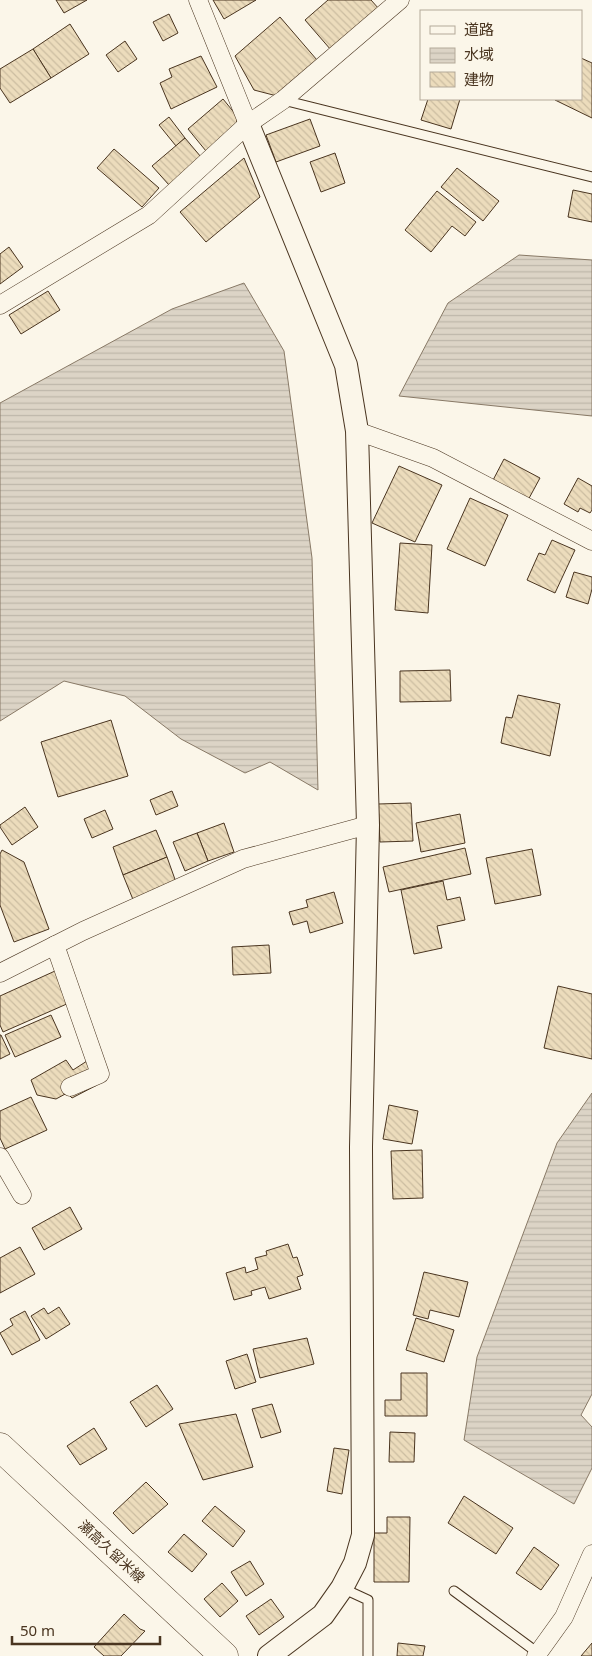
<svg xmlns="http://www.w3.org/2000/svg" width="592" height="1656" font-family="'Noto Sans','Noto Sans JP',sans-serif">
<defs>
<pattern id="water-rules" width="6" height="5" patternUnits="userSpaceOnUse" patternTransform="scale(1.25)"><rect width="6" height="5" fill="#dcd4c6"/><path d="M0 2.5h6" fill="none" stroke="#beb7aa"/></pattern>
<pattern id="building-back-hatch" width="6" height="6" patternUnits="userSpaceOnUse" patternTransform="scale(1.25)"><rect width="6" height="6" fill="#ecdcbc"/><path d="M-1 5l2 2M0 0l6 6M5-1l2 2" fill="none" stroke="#ccbda1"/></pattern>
</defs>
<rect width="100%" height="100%" fill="#fbf6e9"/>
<g fill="url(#water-rules)" stroke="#887966">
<path d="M519 255 592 260V416L399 396 448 303Z"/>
<path d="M244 283 284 351 312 558 318 790 270 762 245 773 181 739 125 696 64 681 0 721V403L172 309Z"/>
<path d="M592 1093V1394L581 1415 592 1427V1468L574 1504 464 1440 477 1357 557 1143Z"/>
</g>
<g fill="url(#building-back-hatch)" stroke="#4a3520">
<path d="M56 0H87L64 13Z"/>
<path d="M213 0H256L224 19Z"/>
<path d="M328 0H371L379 9 331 50 305 20Z"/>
<path d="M169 14 178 33 163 41 153 22Z"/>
<path d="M280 17 317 60 277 96 254 90 235 56Z"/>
<path d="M70 24 89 54 51 78 33 49Z"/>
<path d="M125 41 137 59 118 72 106 55Z"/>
<path d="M33 49 51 78 10 103 0 88V69Z"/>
<path d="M201 56 217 87 171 109 160 83 172 77 169 69Z"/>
<path d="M581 58 592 63V118L555 100 581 99Z"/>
<path d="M223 99 241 121 206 151 188 129Z"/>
<path d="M428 99H460L451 129 421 120Z"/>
<path d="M169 117 185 138 176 146 159 125Z"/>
<path d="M310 119 320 146 276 162 266 135Z"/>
<path d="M185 138 201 157 169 185 152 166Z"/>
<path d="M114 149 159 188 142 207 97 168Z"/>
<path d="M335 153 345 183 321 192 310 162Z"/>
<path d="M244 158 260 197 206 242 180 212Z"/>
<path d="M457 168 499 201 483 221 441 187Z"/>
<path d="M573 190 592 194V222L568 217Z"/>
<path d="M437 191 476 222 465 236 452 226 431 252 405 230Z"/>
<path d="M9 247 23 267 0 284V254Z"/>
<path d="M48 291 60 310 21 334 9 315Z"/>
<path d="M504 459 540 478 527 502 491 484Z"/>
<path d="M399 466 442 485 415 542 372 523Z"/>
<path d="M578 478 592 486V510L590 513 580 508 578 512 564 504Z"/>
<path d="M470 498 508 515 485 566 447 549Z"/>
<path d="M552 540 575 550 555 593 527 580 539 553 545 555Z"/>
<path d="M400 543 432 545 428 613 395 610Z"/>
<path d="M574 572 592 577V589L588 604 566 597Z"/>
<path d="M450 670 451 701 400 702V671Z"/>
<path d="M518 695 560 704 550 756 501 743 506 717 512 718Z"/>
<path d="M111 720 128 776 58 797 41 742Z"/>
<path d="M172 791 178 806 156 815 150 800Z"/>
<path d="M411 803 413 841 380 842 378 804Z"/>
<path d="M25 807 38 827 12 845 0 827V825Z"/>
<path d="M105 810 113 829 92 838 84 819Z"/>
<path d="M460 814 465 843 421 852 416 823Z"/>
<path d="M224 823 234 852 208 861 197 833Z"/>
<path d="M156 830 167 857 123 875 113 847Z"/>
<path d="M197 833 208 861 185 871 173 842Z"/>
<path d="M465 848 471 874 389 892 383 867Z"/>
<path d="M532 849 541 895 495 904 486 858Z"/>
<path d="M2 850 24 862 49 929 14 942 0 905V854Z"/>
<path d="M167 857 177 885 134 902 123 875Z"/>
<path d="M443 881 447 900 460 897 465 920 437 926 442 948 414 954 401 890Z"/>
<path d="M334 892 343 923 310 933 307 921 293 925 289 912 308 907 306 900Z"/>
<path d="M269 945 271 973 233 975 232 947Z"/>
<path d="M55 971 69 1003 3 1032 0 1025V996Z"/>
<path d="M558 986 592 994V1059L544 1048Z"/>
<path d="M51 1015 61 1037 15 1057 5 1035Z"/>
<path d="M0 1035H1L10 1054 0 1059Z"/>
<path d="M66 1060 73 1070 87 1061 97 1085 72 1098 67 1093 56 1099 37 1095 31 1080Z"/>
<path d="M31 1097 47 1130 5 1149 0 1138V1111Z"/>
<path d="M389 1105 418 1111 412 1144 383 1139Z"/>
<path d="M422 1150 423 1198 393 1199 391 1151Z"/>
<path d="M70 1207 82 1229 44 1250 32 1228Z"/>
<path d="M288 1244 293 1258 297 1257 303 1275 297 1277 301 1289 269 1299 265 1287 251 1291 252 1295 234 1300 226 1273 245 1267 246 1273 258 1269 255 1258 267 1255 266 1251Z"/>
<path d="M20 1247 35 1274 0 1293V1258Z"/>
<path d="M424 1272 468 1282 459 1317 430 1310 428 1319 413 1315Z"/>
<path d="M59 1307 70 1324 46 1339 31 1316 44 1308 48 1314Z"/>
<path d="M25 1311 40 1340 12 1355 0 1333 13 1325 10 1319Z"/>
<path d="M416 1318 454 1330 444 1362 406 1350Z"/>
<path d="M307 1338 314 1364 260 1378 253 1349Z"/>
<path d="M247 1354 256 1382 235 1389 226 1361Z"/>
<path d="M401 1373H427V1416H385V1400H401Z"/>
<path d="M157 1385 173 1409 146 1427 130 1402Z"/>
<path d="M272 1404 281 1432 261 1438 252 1409Z"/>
<path d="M236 1414 253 1467 203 1480 179 1424Z"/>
<path d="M94 1428 107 1449 80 1465 67 1446Z"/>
<path d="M390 1432 415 1433 414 1462H389Z"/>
<path d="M334 1448 349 1450 342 1494 327 1491Z"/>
<path d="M146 1482 168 1504 133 1534 113 1513Z"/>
<path d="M464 1496 513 1528 496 1554 448 1523Z"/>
<path d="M215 1506 245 1531 233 1547 202 1521Z"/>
<path d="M387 1517H410L409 1582H374V1533H387Z"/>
<path d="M184 1534 207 1554 192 1572 168 1552Z"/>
<path d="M534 1547 559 1565 541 1590 516 1573Z"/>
<path d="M250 1561 264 1584 246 1596 231 1572Z"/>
<path d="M222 1583 238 1601 220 1617 204 1599Z"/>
<path d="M271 1599 284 1617 259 1635 246 1616Z"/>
<path d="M124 1614 140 1629 145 1631 121 1656H104L94 1647Z"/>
<path d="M398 1643 425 1646 423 1656H397Z"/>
<path d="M592 1643V1656H581Z"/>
</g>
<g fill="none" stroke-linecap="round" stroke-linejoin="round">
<defs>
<g id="service">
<path d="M283 100 592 177"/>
<path d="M342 1588 368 1600V1656"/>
<path d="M454 1591 538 1653"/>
</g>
<g id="minor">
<path d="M198 0 248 124"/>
<path d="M0 305 149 215 248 124 283 100 400 0"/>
<path d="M357 431 433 458 592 541"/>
<path d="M55 945 100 1074 70 1087"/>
<path d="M0 973 83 931 243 859 368 825"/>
<path d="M0 1157 22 1195"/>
<path d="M536 1656 564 1617 592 1554"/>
</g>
<path id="tertiary" d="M248 124 346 365 357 431 368 825 361 1147 363 1535 355 1563 342 1588 323 1615 269 1656"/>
<path id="primary" d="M0 1447 224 1656"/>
</defs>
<use href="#service" stroke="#4a3520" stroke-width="11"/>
<use href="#minor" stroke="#4a3520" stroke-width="19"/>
<use href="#tertiary" stroke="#4a3520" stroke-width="24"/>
<use href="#primary" stroke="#4a3520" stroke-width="29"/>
<use href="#service" stroke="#fbf6e9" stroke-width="9"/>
<use href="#minor" stroke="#fbf6e9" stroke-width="18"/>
<use href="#tertiary" stroke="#fbf6e9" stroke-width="22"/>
<use href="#primary" stroke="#fbf6e9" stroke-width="28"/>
</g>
<g text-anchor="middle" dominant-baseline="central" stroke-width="4" stroke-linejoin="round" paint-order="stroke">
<g font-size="14" fill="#4a3520" stroke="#fbf6e9">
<text transform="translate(112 1551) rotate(43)">瀬高久留米線</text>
</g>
</g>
<rect x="420" y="10" width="162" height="90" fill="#fbf6e9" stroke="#b4a999"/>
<rect x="430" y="26" width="25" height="8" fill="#fbf6e9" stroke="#b4a999"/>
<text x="464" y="35" font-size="15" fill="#4a3520">道路</text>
<rect x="430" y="48" width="25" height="15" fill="url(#water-rules)" stroke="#b4a999"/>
<text x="464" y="60" font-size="15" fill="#4a3520">水域</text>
<rect x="430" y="72" width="25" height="15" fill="url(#building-back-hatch)" stroke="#b4a999"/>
<text x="464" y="85" font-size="15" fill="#4a3520">建物</text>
<path d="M12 1636v8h148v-8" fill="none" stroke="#4a3520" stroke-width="2.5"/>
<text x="20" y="1636" font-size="15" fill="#4a3520" stroke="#fbf6e9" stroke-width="4" paint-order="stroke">50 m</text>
</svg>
